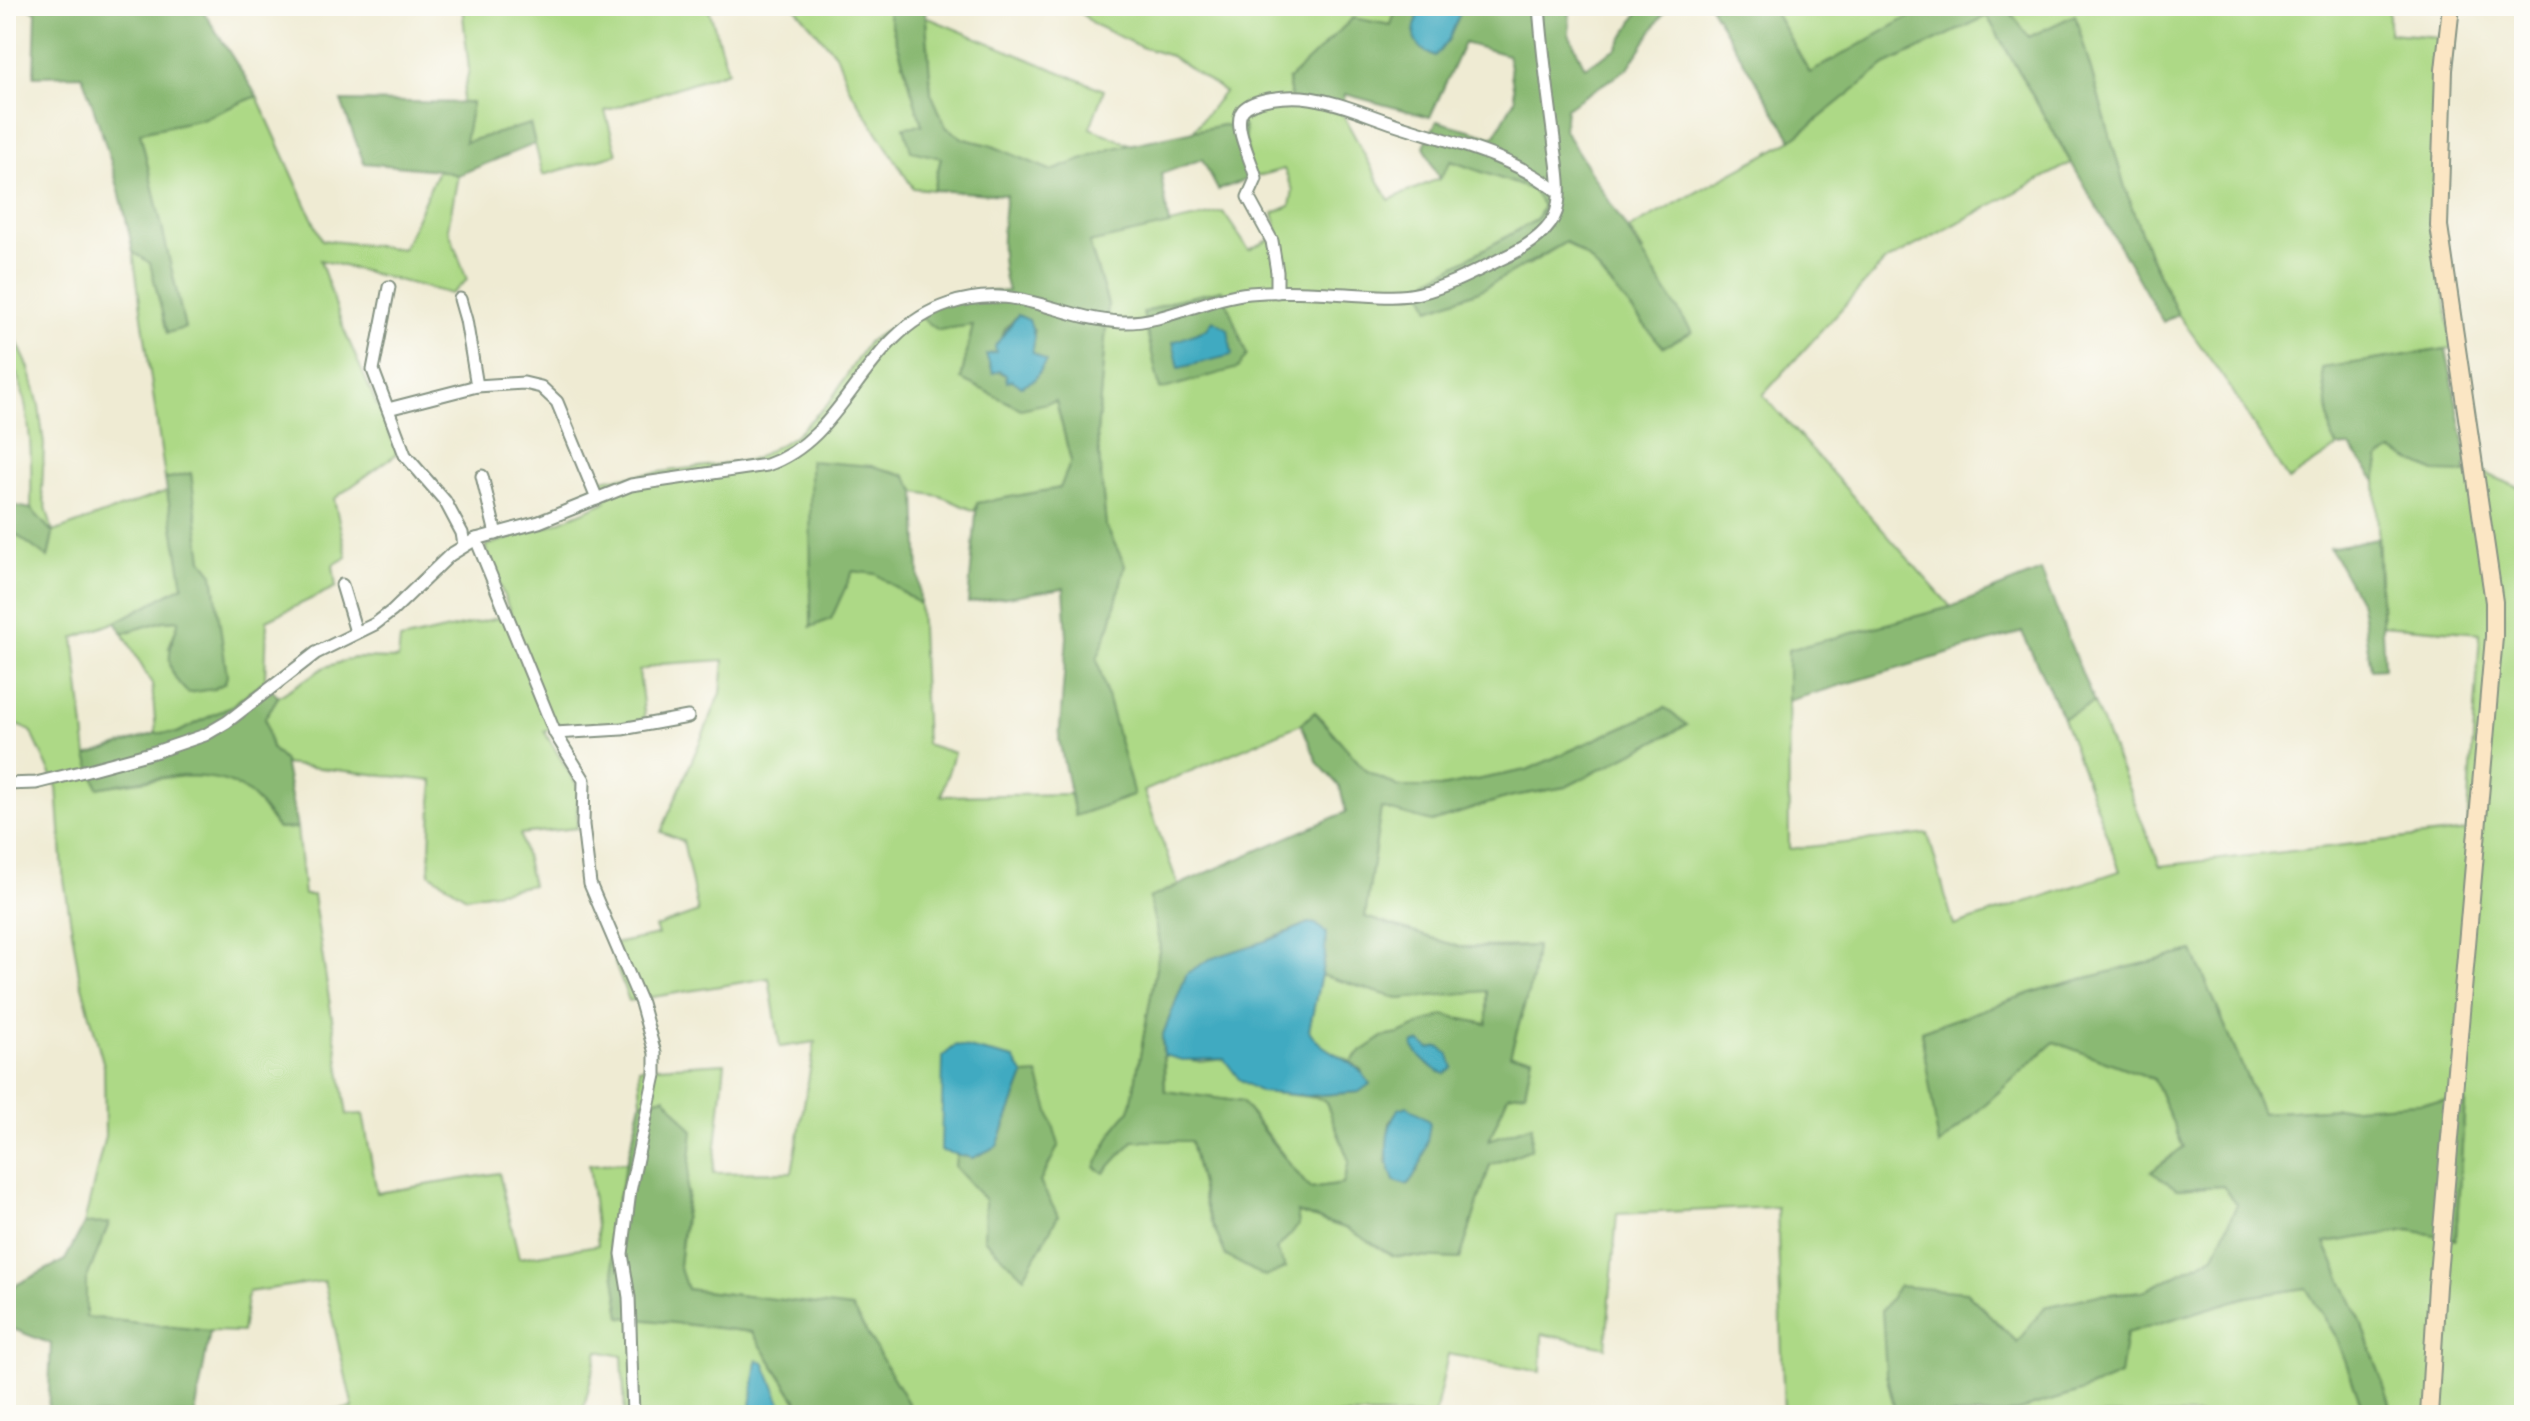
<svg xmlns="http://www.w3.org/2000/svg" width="2530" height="1421" font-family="'Shantell Sans',sans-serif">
<rect width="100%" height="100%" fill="#fdfcf7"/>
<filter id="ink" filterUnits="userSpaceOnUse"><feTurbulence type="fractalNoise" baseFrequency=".0125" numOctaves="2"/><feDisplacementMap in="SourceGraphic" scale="16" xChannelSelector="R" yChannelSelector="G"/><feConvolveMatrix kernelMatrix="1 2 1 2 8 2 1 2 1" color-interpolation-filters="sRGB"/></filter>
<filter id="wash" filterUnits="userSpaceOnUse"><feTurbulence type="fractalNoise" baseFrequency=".006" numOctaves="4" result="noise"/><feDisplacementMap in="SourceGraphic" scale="32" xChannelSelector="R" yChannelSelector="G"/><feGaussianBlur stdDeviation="1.8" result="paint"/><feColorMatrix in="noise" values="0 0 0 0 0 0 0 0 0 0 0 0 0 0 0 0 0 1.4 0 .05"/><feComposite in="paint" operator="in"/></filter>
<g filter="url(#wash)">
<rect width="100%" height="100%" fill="#efebd3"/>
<g fill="#add986" stroke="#668b5d" stroke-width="2" fill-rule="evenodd">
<path d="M462 6H708L728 71 605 111 617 154 543 175 530 124 464 143 472 104 461 103 469 70Z"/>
<path d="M794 6H886L922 125 941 158 933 190 913 188 849 88 837 56Z"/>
<path d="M1074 6H1397L1391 25 1353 18 1288 80 1292 103 1342 113 1389 200 1438 179 1451 161 1533 190 1543 206 1536 220 1420 285 1528 265 1566 242 1589 259 1643 251 1629 229 1792 140 1885 65 1987 16 2071 163 1884 262 1763 395 1951 607 1788 651 1789 849 1928 834 1954 926 2120 871 2063 718 2094 703 2160 866 2467 831 2480 633 2382 625 2376 481 2379 459 2392 450 2435 472H2483L2524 490V1415H2437V1409L2412 1415H2394L2363 1326 2325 1243 2409 1230 2456 1238 2465 1100 2262 1113 2193 951 2043 989 1921 1031 1940 1145 2053 1041 2154 1079 2183 1147 2152 1171 2177 1189 2223 1186 2238 1204 2214 1256 2144 1291 2098 1295 2017 1342 1966 1292 1886 1374 1896 1415H1784L1777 1207 1617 1214 1606 1347 1542 1334 1541 1372 1448 1354 1435 1415H915L852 1309 687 1289 679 1266 688 1194 665 1097 641 1102 639 1068 725 1063 713 1173 792 1172 815 1042 780 1047 769 978 629 1001 608 945 658 935 655 927 698 912 683 841 661 832 721 693 724 660 661 664 639 671 645 720 574 728 559 724 544 731 578 787 577 828 520 834 532 885 466 897 429 873 433 781 284 764 271 748 265 718 278 697 325 667 354 658 398 659 400 640 511 615 485 546 549 526 606 502 599 480 752 460 793 437 829 403 868 342 914 312 938 330 973 324 961 379 1056 401 1071 461 1061 488 977 503 975 511 940 496 916 492 904 475 811 626 831 619 852 571 876 574 920 604 926 744 954 753 941 796 1072 794 1075 816 1133 796 1097 659 1111 623 1125 565 1106 527 1097 434 1108 304 1089 242 1223 212 1249 250 1279 235 1273 213 1290 206 1293 190 1284 169 1251 178 1223 125 1193 131 1224 92 1218 87 1171 56 1141 47 1093 24ZM1665 708 1686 725 1566 787 1508 797 1432 822 1381 807 1365 917 1460 947 1536 946 1532 979 1510 1056 1532 1057 1525 1092 1508 1094 1489 1141 1532 1125 1531 1149 1490 1165 1460 1259 1394 1256 1348 1229 1296 1212 1298 1225 1276 1250 1207 1211 1191 1141H1133L1104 1172 1096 1167C1105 1149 1114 1123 1130 1111L1160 946 1150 898 1178 885 1144 791 1301 724 1315 712 1366 771 1399 787H1440L1527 770Z"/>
<path d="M1771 6H1928L1810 73Z"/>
<path d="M2006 6H2389V33L2439 37 2434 218 2452 348 2323 368 2332 438 2338 447 2288 480 2232 390 2178 314 2149 254 2126 191 2075 16 2029 37Z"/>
<path d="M926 17 1104 90 1090 128 1129 144 1052 171 990 145 964 139 946 127 931 93Z"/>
<path d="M257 96 322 240 403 249 438 170 458 175 448 228 467 280 451 294 320 260 344 330 398 453 334 499 347 557 333 565 336 587 267 620 265 680 233 705 177 733H156L152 684 123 633 163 621 180 620 168 649 213 574 202 561 191 474 165 479 133 252 150 263 167 332 185 328 140 132 202 119Z"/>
<path d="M6 318 29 368 39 406 44 445 42 492 53 532 167 491 184 586 116 622 74 638 87 756 98 787C143 783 213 761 251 794 261 804 269 818 278 829L297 828 304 895H313L347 1115 363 1114 377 1193 499 1173 519 1258 598 1245 589 1165 627 1162 609 1238 621 1316 752 1332 799 1405 795 1415H625L622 1356 598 1351 582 1415H301L353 1408 324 1281 248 1292 242 1332 210 1331 86 1317V1280L109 1224H84L105 1136 104 1066 79 975 63 873 57 787 31 731 12 723 11 679H6V527L48 558 53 533 31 509C32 465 32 416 17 374L6 378Z"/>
<path d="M1321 975 1399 999 1487 990V1024L1443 1016 1399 1034 1383 1037 1358 1054 1351 1062 1317 1044 1309 1030Z"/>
<path d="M1164 1055 1201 1062 1224 1059C1259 1106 1275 1088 1325 1100L1349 1161 1343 1184 1310 1189 1242 1102 1165 1091Z"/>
<path d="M2306 1288 2337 1338 2365 1415H2003L2080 1392 2119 1375 2126 1333 2247 1297Z"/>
</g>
<g fill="#8ab973" stroke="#547b54" stroke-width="2" fill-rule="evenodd">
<path d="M27 6H200L257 96 202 119 140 132 185 328 167 333 150 263 133 252C122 192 103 134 82 75L34 76 36 12Z"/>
<path d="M886 6 925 7 931 93 946 127 964 139 990 145 1052 171 1114 148 1223 125 1244 127 1251 178 1218 190 1202 159 1161 174 1169 225 1089 243 1108 304 1097 434 1106 526 1125 565 1111 623 1097 659 1134 795 1075 816 1059 740 1067 637 1064 588 968 603 977 503 1060 488 1071 461 1056 401 1021 409 961 379 973 325 938 330 914 312C945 296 974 291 1008 291 998 259 1002 227 1006 195L933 190 941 158 911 151 904 127 922 125ZM1018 315 1034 330C1036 353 1021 361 1006 375L991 368 986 355 996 352 1005 329Z"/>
<path d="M1397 6H1421C1414 32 1407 43 1435 56L1449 39 1463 6H1570L1569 34 1585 67 1617 48 1642 6H1668L1628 68 1566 108 1564 130 1692 332 1663 347 1589 259 1566 242 1479 291 1430 309 1420 285 1536 220 1543 206 1533 190 1451 161 1439 179 1424 146 1437 121 1494 137 1515 99 1508 55 1464 43 1430 117 1345 94 1342 113 1292 103 1288 80 1353 18 1391 25Z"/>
<path d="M1710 6H1771L1810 73 1928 6H2006L2029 37 2075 15 2126 191 2149 254 2178 314 2163 322 1987 16 1885 65 1792 140Z"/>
<path d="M341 101 472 103 465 142 530 124 535 144 458 175 438 170 364 163Z"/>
<path d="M1222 290 1247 355 1238 368 1160 390 1143 313 1175 300Z"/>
<path d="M2446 349 2467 456 2466 473 2435 472 2392 451 2379 459 2376 481 2350 447H2338L2332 438 2322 368Z"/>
<path d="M810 461 872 466 905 475 916 492 920 604 876 574 853 571 831 619 811 627Z"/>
<path d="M191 473 202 560 213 574 227 676 225 683 214 689 188 693C161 668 169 651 179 620L163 621 123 633 116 622 183 586 165 479Z"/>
<path d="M6 504 31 509 53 533 48 558 6 527Z"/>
<path d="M2377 538 2384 668 2371 669 2361 604 2330 548Z"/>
<path d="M2041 571 2094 703 2063 718 2022 632 1788 701V650L1951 607Z"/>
<path d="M265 680 278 697 265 718 271 748 284 761 297 828 278 829C270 818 261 804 251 795 215 763 141 780 98 788L87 756 156 733H177L233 705Z"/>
<path d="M1665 708 1687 725 1566 787 1508 797 1432 822 1381 808 1365 917 1460 947 1504 948 1536 946 1532 979 1510 1055 1532 1057 1525 1092 1508 1095 1489 1140 1532 1125 1531 1149 1490 1165 1460 1259 1393 1256 1348 1229 1297 1212 1299 1225 1276 1250 1286 1268 1265 1277 1226 1256 1207 1211 1191 1141H1133L1104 1173 1095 1167C1105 1149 1114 1123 1130 1111L1160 946 1149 898 1346 812 1340 787 1318 763 1301 724 1315 712 1366 771 1399 787H1440L1527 770ZM1309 923 1325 956 1321 975 1399 999 1487 991V1024L1443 1015 1399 1034 1383 1037 1358 1054 1351 1062 1362 1071 1359 1092 1308 1096 1325 1100 1349 1161 1343 1184 1310 1189 1266 1135 1242 1102 1165 1091 1162 1037 1187 973ZM1408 1107C1431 1129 1429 1162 1407 1185L1386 1162 1390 1121Z"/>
<path d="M2193 951 2262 1113 2465 1100 2456 1239 2409 1230 2325 1243 2363 1326 2394 1415H2365L2337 1338 2306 1288 2247 1297 2126 1333 2120 1375 2080 1392 2003 1415H1896L1886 1374 1882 1310 1899 1286 1966 1292 2017 1342 2045 1307 2098 1295 2144 1291 2214 1256 2237 1204 2223 1186 2177 1189 2151 1172 2183 1147 2154 1079 2054 1042 1939 1146 1921 1031 2043 989Z"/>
<path d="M1038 1074 1059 1145 1040 1182 1058 1216 1024 1277 984 1239 985 1200 955 1167 956 1154 973 1158 997 1146 1024 1075Z"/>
<path d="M665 1097 693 1131 679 1266 687 1289 852 1308 915 1415H795L799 1404 752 1332 621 1317 609 1238 641 1102Z"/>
<path d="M109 1223 86 1280V1317L210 1331 195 1415H48L51 1344 6 1326V1290L65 1260 84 1224Z"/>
</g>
<g fill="#41aac1" stroke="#30747a" stroke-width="2">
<path d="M1421 6H1463L1449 39 1435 57C1406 43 1413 33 1421 6Z"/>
<path d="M1018 315 1029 320C1034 332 1036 340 1032 352L1046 361 1034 380 1021 386 1012 380 1007 382 1006 375 1000 371 993 373 986 355 996 352 995 346Z"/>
<path d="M1213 320 1228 329 1232 355 1179 368 1173 342 1207 329Z"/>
<path d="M1309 923 1316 924 1326 933 1325 956 1309 1030C1323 1056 1354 1055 1370 1084L1359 1092 1308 1096 1260 1092 1239 1079 1224 1059 1182 1060 1164 1055 1162 1037 1187 973 1210 959 1275 938Z"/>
<path d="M1420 1042 1430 1049 1439 1047 1449 1055 1453 1068 1445 1074C1431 1069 1421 1060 1413 1047L1414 1043Z"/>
<path d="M956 1045 1014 1059 1024 1075 997 1146 973 1158 941 1151 943 1056Z"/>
<path d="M1408 1106C1415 1113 1425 1115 1430 1123 1427 1145 1423 1168 1407 1185L1394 1181C1384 1157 1384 1131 1398 1109Z"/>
<path d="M757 1360 764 1362 783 1408 763 1414 751 1406Z"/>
</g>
</g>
<g filter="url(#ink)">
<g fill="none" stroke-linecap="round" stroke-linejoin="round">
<defs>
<g id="street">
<path d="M389 287 373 370 405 455 445 501 462 533 464 545"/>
<path d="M1277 292V272L1272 241 1248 197 1256 179C1253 162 1231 125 1243 110 1254 98 1286 96 1302 97 1334 100 1365 114 1395 124 1450 142 1511 155 1557 191"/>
<path d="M460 299 466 320 477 386"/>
<path d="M388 409 477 386 524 383 541 387 557 402 597 499"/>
<path d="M482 476 496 534"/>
<path d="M476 539 555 733 584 780 583 825 590 884 641 1003 655 1053V1075L630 1191 622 1254 629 1297 633 1415"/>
<path d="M342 585 356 632"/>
<path d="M555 733 622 729 688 717"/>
<path d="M6 784 36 783 84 771 158 751 205 735 227 722 316 653 375 624 392 611 450 555 476 539 539 522 631 485 767 465C849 437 861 333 949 304 1016 281 1058 319 1121 322 1165 324 1206 297 1250 293 1282 290 1315 292 1347 294 1371 295 1396 299 1420 293 1449 286 1476 271 1503 258 1525 248 1554 231 1558 205 1562 185 1556 159 1554 139 1548 94 1542 50 1539 6"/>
</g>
<path id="secondary" d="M2429 1415 2437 1286 2494 637V602L2439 226 2444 70 2451 6"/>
</defs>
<use href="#street" stroke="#879484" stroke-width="15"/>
<use href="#secondary" stroke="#879484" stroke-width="20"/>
<use href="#street" stroke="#fff" stroke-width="11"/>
<use href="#secondary" stroke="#fbe6c4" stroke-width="16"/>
</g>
</g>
<rect width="2530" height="1421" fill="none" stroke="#fdfcf7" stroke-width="32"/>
</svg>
